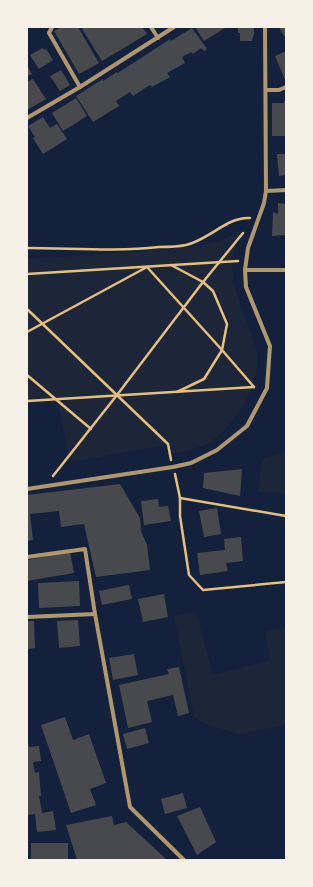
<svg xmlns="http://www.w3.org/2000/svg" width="313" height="887" font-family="'Archivo Narrow',sans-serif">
<rect width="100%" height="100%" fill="#14213d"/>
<g fill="#1d2539">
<path d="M241 230C237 242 232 255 232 268 233 299 253 327 257 356 260 384 235 424 213 440 201 448 186 451 173 454L171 444 70 462 59 408 56 402 27 404V259L145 251 192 247 215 242 229 237Z"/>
<path d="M286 451V493L258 492 262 459Z"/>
<path d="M196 612 213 675 270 660 265 631 286 628V725L239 734 208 725 194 717 174 616Z"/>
</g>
<g fill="#48494c">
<path d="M61 27H78L99 63 79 74 54 31Z"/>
<path d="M84 27H142L147 34 102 61 82 29Z"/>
<path d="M195 27H225V28L204 41Z"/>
<path d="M238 27H254V33L252 41H240V33H238Z"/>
<path d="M279 27H286V35L284 36Z"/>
<path d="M192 28 207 49 204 51 201 48 193 54 191 52 182 57 185 63 167 73 170 77 152 87 150 85 133 96 130 92 116 101 119 106 93 122 76 96 103 79V81L117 72 118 73 170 39 171 41Z"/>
<path d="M43 48 44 50 46 49 53 60 39 69 30 55Z"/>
<path d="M286 51V82L275 56Z"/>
<path d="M27 65 32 74 27 76Z"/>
<path d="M61 70 70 85 60 91 50 76Z"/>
<path d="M33 79 46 99 27 110V82Z"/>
<path d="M76 98 87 116 63 131 52 113Z"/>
<path d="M284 101H286V136H272V103H284Z"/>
<path d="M43 117 50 128 57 124 67 139 43 154 33 138 35 137 28 126Z"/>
<path d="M277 154H286V175L279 176Z"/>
<path d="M278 203 286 204V235L272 236 273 212 278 214Z"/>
<path d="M242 469 240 496 203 488 204 473Z"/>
<path d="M120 484 140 518 141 531 147 545 150 570 96 577 84 524 61 527 59 511 30 514 33 540 27 541V495Z"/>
<path d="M158 499 159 507 168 506 171 521 144 525 141 501Z"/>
<path d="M217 508 221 534 204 537 199 511Z"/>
<path d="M241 537 243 561 226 563 228 571 200 575 197 553 225 550 224 539Z"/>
<path d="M70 552 74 573 27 581V560Z"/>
<path d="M79 581 80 606 39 608 38 583Z"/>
<path d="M129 585 132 599 102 605 99 591Z"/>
<path d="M164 594 168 617 143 622 138 599Z"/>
<path d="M78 620 80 646 59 648 57 621Z"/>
<path d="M27 621H34L35 648 27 649Z"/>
<path d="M134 654 138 675 113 680 109 658Z"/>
<path d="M179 667 189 713 178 716 173 695 147 701 152 722 128 728 119 685 169 674 167 669Z"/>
<path d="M65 717 73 740 89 734 106 783 90 789 96 805 71 813 41 725Z"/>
<path d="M145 728 149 743 127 749 123 734Z"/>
<path d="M27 740 29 747 39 746 41 761 33 762 35 773 39 772 41 796H39L42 813 53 811 56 830 37 832 35 814 27 815Z"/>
<path d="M183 793 187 808 165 814 161 799Z"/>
<path d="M200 807 216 842 197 855 177 816Z"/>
<path d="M112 816 114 825 126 822 167 860H77L66 825Z"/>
<rect x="31" y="843" width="37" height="17"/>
</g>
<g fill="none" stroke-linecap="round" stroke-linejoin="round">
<g stroke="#e5c07b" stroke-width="2.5">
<path d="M27 248C71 248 115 252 159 247 168 247 177 247 186 245 209 240 228 216 250 218"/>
<path d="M171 265 203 282 213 291 227 324 222 350 204 379 177 392"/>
<path d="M27 274 238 261"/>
<path d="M27 309 168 444 171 460"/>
<path d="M27 332 147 267 222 350 254 387"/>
<path d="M27 375 91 429"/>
<path d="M27 401 254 387"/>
<path d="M175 474 180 498 286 516"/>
<path d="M53 476 117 395 203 282 243 233"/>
<path d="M180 498V516L189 575 203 590 286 582"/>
</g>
<g stroke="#b1986c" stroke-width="4">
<path d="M52 27 49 33 80 87"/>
<path d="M151 27 158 38"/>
<path d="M266 90H279L286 87"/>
<path d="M27 118 80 87 174 27"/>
<path d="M266 191 286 190"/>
<path d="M245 270H286"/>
<path d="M27 489 173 467 191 463 217 450 247 426 267 388 270 346 246 287 245 270 248 248 264 203 266 191 265 27"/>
<path d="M27 557 85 549 95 614 130 807 184 860"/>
<path d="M27 617 95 614"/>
</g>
</g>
<rect width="313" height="887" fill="none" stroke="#f6f1e7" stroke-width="56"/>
</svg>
